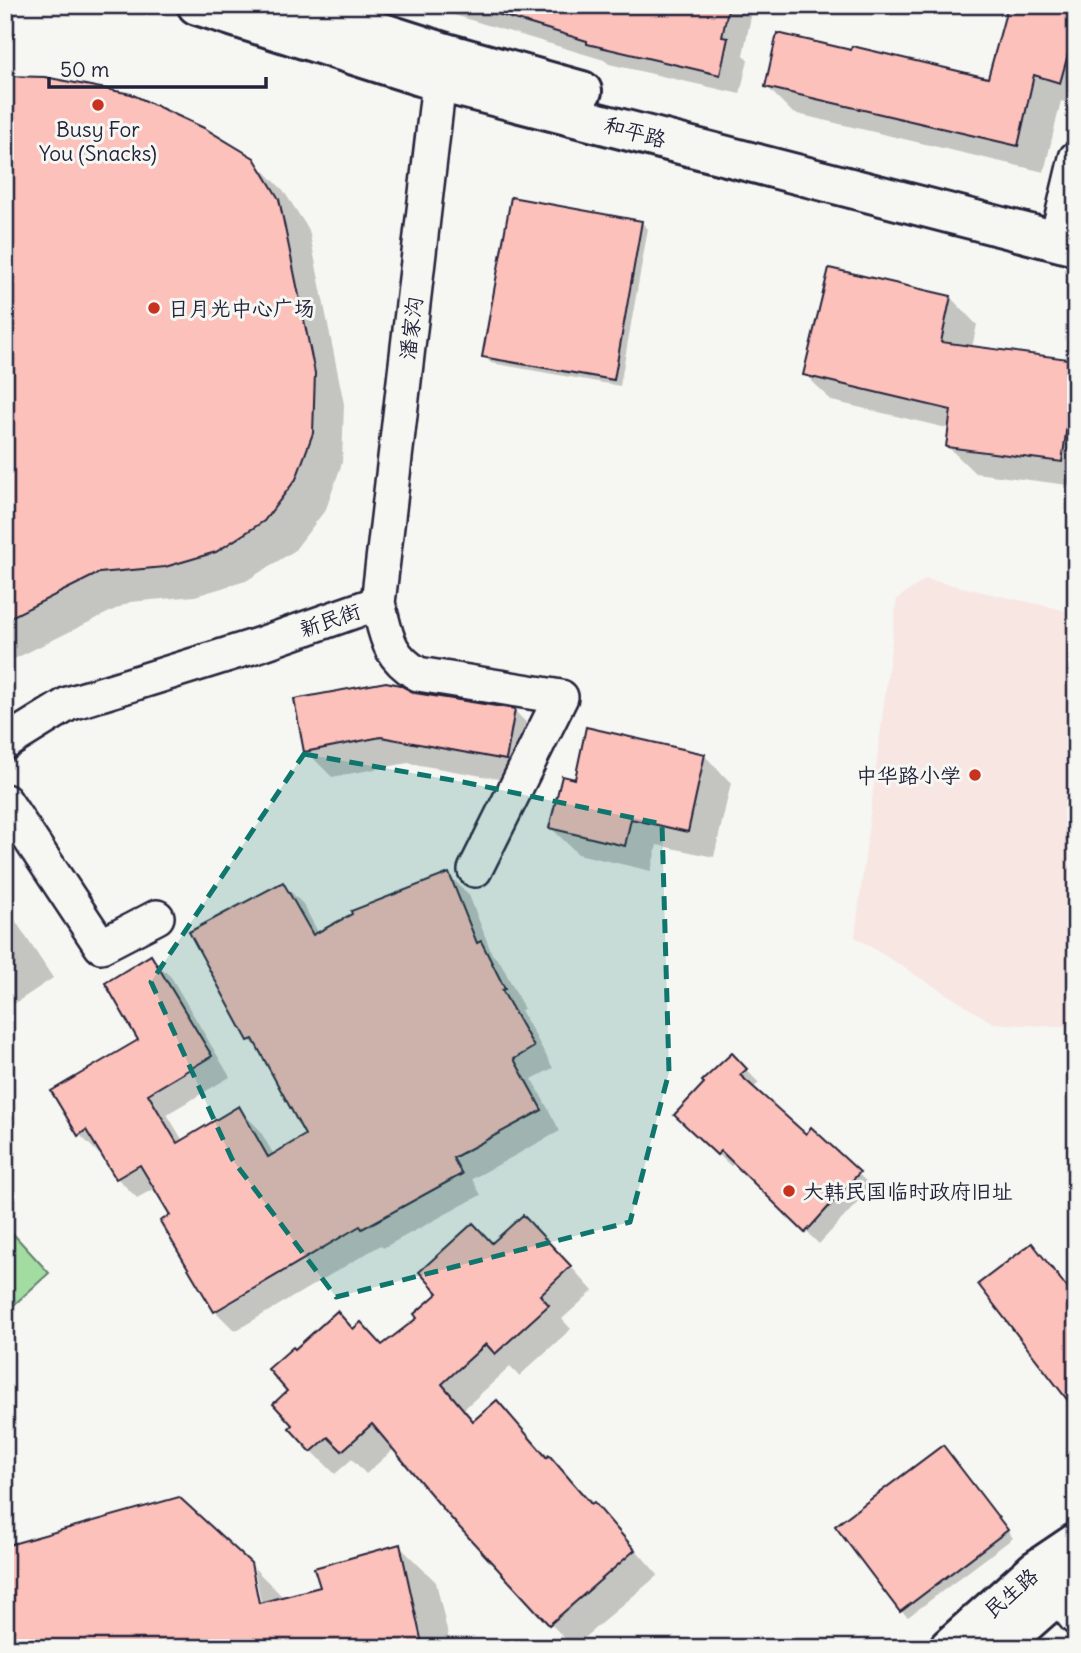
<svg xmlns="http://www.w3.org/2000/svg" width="1081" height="1653" font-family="Delius,'LXGW WenKai TC',sans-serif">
<rect width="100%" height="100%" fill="#f6f6f2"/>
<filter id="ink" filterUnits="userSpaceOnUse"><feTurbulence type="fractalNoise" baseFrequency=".0143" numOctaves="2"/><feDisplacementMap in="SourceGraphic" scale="14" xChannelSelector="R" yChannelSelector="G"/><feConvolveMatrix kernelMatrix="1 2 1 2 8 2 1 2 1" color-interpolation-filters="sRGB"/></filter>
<g filter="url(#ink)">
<path fill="#f8e6e2" d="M926 579 1076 613V1028L993 1023 855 937 897 599Z"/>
<path fill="#a3dca1" stroke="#627f6e" stroke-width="2" d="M5 1225 49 1273 5 1313Z"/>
<g fill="#0003">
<path d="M421 5H752L753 7 743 55 748 60 740 94 609 64 604 60Z"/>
<path d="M931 5H949L948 10Z"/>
<path d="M1076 5V105L1061 101 1044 172 793 113 767 87 990 80Z"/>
<path d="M5 78 253 160 283 190 309 230 344 404 342 463 326 509 294 551 246 581 195 596 130 602 8 662 5 660Z"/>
<path d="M641 222 648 229 620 386 491 363 484 356Z"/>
<path d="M830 270 951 298 977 325 972 347 1075 361 1076 486 975 473 948 447 951 429 832 401 805 374Z"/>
<path d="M515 711 541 738 533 785 408 763 332 777 306 751Z"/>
<path d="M588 729 705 756 731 783 714 857 657 845 651 871 578 854 551 828 576 781Z"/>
<path d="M449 875 469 895 492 954 501 963 524 1009 521 1010 553 1068 532 1079 560 1131 472 1179 481 1195 383 1248 381 1245 235 1331 215 1311 172 1215 155 1188 137 1198 117 1178 102 1153 99 1154 79 1134 141 1040 151 958 171 977 230 1077 167 1114 183 1141 239 1109 259 1129 274 1155 308 1136 263 1054 250 1040 283 884 303 904 319 934Z"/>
<path d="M5 905 53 978 5 1010Z"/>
<path d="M732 1055 759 1083 753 1088 806 1136 812 1130 872 1187 819 1244 735 1162 731 1166 689 1128Z"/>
<path d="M547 1240 593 1291 562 1319 571 1329 519 1376 510 1367 464 1409 475 1421 497 1402 617 1528 658 1575 573 1647 550 1623 395 1448 366 1474 352 1459 335 1474 312 1451 294 1425 290 1391 295 1351 354 1330 361 1324 383 1346 420 1318 493 1245Z"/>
<path d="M949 1453 1013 1538 908 1617 901 1611Z"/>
<path d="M399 1546 436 1582 451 1648H5L263 1611 254 1568 284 1598 322 1588Z"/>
</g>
<g fill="#fdc1bb" stroke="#22223b" stroke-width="2">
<path d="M488 5H729L722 37 728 38 720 75 587 44V41L487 11Z"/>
<path d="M1008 5H1076V26L1060 83 1034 75 1018 146 765 87 777 33 851 50 852 46 988 78Z"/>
<path d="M5 76 45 77 131 94 204 128 254 158 279 199 315 373 313 433 296 479 264 521 216 552 165 567 99 573 5 620Z"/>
<path d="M511 197 642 221 614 380 482 357Z"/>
<path d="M829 268 951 296 941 342 1076 360 1062 462 946 447 951 410 803 375Z"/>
<path d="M386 682 400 685 415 693 515 709 506 760 381 737 304 752 294 699Z"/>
<path d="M586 727 705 754 688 832 631 819 625 846 549 828 562 776 575 779Z"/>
<path d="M449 873 477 943 481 941 505 989 502 990 534 1047 514 1059 542 1110 453 1158 462 1174 362 1229 360 1226 214 1312 160 1221 170 1215 140 1165 116 1179 86 1130 78 1136 51 1091 138 1040 105 983 151 955 212 1056 148 1094 177 1143 239 1106 268 1157 305 1135 253 1039 248 1041 189 932 283 882 313 935 352 914 351 911Z"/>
<path d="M732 1053 747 1069 740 1075 806 1134 811 1127 860 1172 805 1233 721 1151 717 1155 674 1115 704 1083 702 1081Z"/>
<path d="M523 1215 571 1266 540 1295 549 1305 495 1354 486 1344 442 1384 473 1421 497 1400 547 1458 549 1455 591 1504 594 1502 635 1550 549 1625 450 1517 372 1424 342 1451 328 1437 311 1452 289 1428 292 1425 273 1404 287 1391 268 1369 293 1347 295 1349 337 1311 353 1329 361 1322 382 1345 417 1318 414 1314 438 1293 419 1272 473 1223 492 1243Z"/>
<path d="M1032 1243 1076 1299V1411L978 1284Z"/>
<path d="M943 1445 1008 1530 900 1612 835 1526Z"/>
<path d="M179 1497 251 1563 259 1603 320 1587 314 1568 400 1544 423 1648H5V1546Z"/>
</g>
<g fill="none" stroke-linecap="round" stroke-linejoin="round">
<defs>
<g id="street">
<path d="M446 56 439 82 378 603C387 637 387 655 418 674L561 697 475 870"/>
<path d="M1056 242 1076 158"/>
<path d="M5 743 68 704 255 646 378 603"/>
<path d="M5 801 101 946 157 917"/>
<path d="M1040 1574 1076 1618"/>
</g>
<g id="secondary">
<path d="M197 5 439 82 1076 246"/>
<path d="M295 5 446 53 582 91"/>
<path d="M949 1648 1036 1570 1076 1543"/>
<path d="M997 1648 1057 1595 1076 1582"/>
</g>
</defs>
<use href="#street" stroke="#22223b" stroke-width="38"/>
<use href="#secondary" stroke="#22223b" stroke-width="44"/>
<use href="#street" stroke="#f6f6f2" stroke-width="33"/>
<use href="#secondary" stroke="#f6f6f2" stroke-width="38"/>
</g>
</g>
<path fill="#0f766e" fill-opacity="0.2" stroke="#0f766e" stroke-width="5" stroke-dasharray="14 9" stroke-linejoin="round" d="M304 754 463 782 662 824 669 1072 630 1222 336 1297 232 1159 151 982Z"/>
<g fill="#c8321e" stroke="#f6f6f2" stroke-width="2.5">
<circle cx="98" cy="105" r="7"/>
<circle cx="154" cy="308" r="7"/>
<circle cx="975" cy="775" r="7"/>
<circle cx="789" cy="1191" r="7"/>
</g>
<g text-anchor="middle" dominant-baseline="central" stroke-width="6" stroke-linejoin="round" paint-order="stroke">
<g font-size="21" fill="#22223b" stroke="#f6f6f2" text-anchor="start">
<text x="98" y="129" text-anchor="middle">Busy For<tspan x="98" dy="24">You (Snacks)</tspan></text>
<text x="168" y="308">日月光中心广场</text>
<text x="961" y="775" text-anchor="end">中华路小学</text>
<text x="803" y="1191">大韩民国临时政府旧址</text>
</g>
<g font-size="21" fill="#22223b" stroke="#f6f6f2">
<text transform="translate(635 132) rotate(15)">和平路</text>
<text transform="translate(411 328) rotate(-83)">潘家沟</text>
<text transform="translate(330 620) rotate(-19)">新民街</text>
<text transform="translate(1011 1593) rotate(-41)">民生路</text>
</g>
</g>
<rect width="1081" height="1653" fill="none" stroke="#f6f6f2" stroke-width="28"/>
<rect x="14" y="14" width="1053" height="1625" fill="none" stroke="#22223b" stroke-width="2.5" filter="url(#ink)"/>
<path d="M49 77v10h217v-10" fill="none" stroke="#22223b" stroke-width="3.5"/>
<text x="60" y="77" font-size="21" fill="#22223b" stroke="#f6f6f2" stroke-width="5" paint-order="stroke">50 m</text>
</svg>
